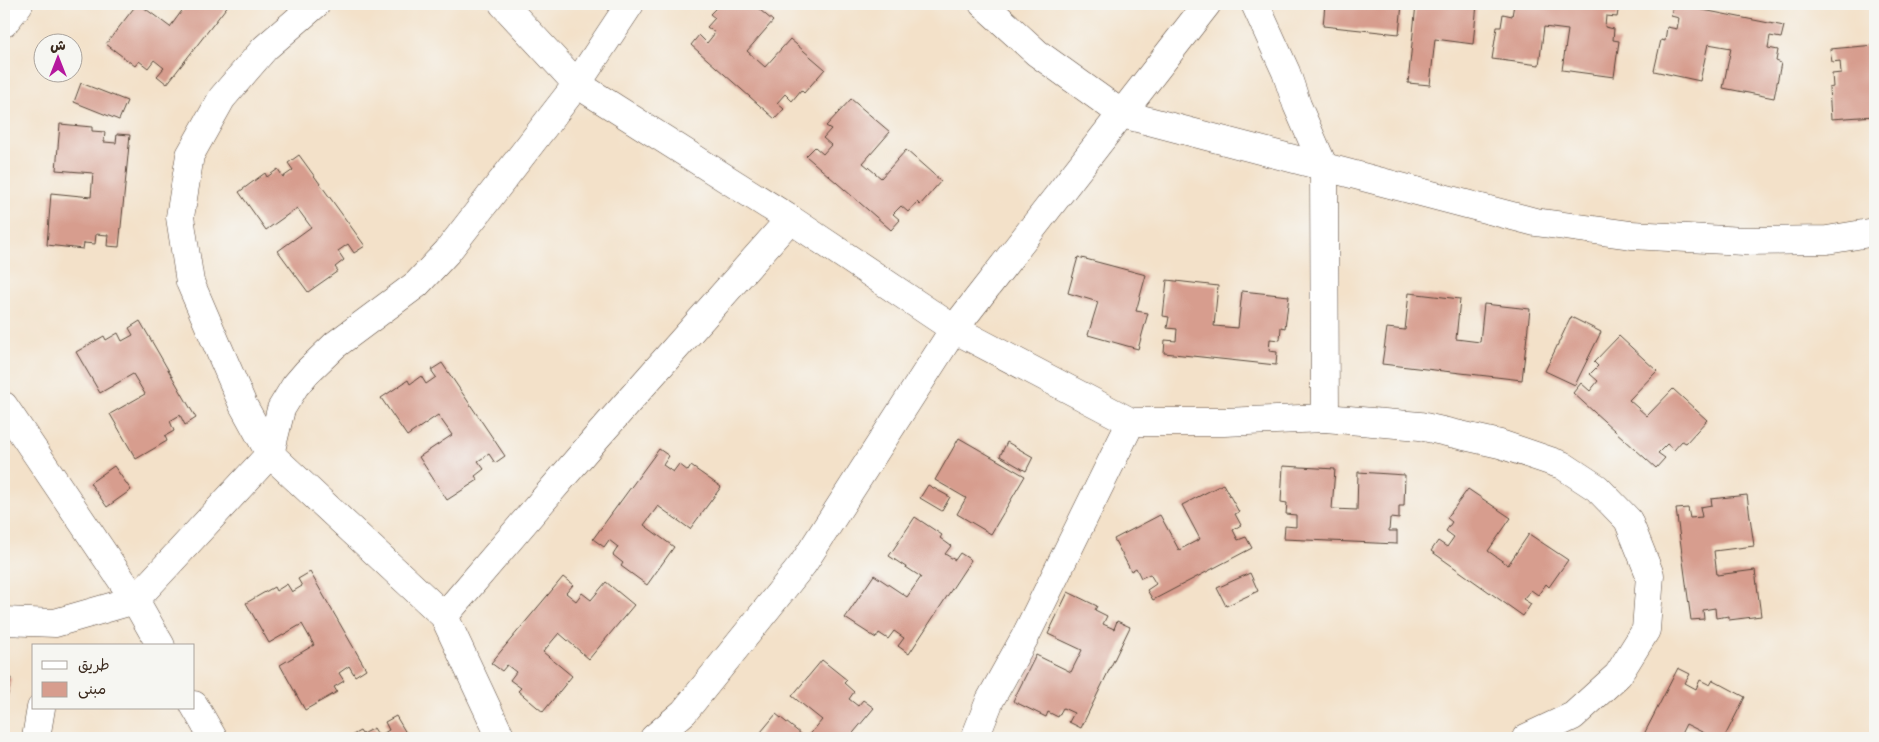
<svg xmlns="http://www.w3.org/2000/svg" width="1879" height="742" font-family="Mynerve,'Playpen Sans Arabic',sans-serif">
<rect width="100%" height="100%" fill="#f6f6f2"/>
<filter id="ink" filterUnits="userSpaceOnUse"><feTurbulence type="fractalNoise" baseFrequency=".02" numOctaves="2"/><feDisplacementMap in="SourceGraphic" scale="10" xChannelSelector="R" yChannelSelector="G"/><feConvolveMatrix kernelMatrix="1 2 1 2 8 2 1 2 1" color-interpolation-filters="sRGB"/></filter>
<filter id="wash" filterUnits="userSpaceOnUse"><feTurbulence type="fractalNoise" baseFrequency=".0096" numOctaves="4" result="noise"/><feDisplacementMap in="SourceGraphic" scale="20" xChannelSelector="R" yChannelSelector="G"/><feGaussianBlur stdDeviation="1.12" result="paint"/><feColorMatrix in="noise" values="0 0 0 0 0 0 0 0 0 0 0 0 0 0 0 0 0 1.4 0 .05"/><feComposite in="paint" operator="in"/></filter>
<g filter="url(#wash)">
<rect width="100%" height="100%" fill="#f3e1c9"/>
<g id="blocks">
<g fill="#d79d8e">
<path d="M137 4H139L170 27 184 8 178 4H229L167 84 157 76 164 68 154 60 148 68 139 61 135 66 106 44Z"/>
<path d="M720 4H753L773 21 747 51 765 67 790 39 825 69 804 93 801 90 792 101 785 94 777 103 784 109 775 119 691 45 699 35 707 43 715 33 707 27 715 18 710 14Z"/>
<path d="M1325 4H1402L1399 34 1323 26Z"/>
<path d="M1416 4H1477L1473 44 1435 39 1430 85 1408 83Z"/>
<path d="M1514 4 1619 5 1617 17 1606 16 1605 27 1614 29 1613 40 1619 41 1614 77 1562 70 1568 30 1544 27 1539 65 1492 59 1497 27H1501L1503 14 1512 16Z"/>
<path d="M1673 4 1784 26 1781 38 1770 36 1768 48 1778 50 1776 61 1781 63 1774 98 1723 88 1731 48 1708 44 1700 81 1654 71 1661 40 1665 41 1667 27 1677 29 1679 18 1671 16Z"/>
<path d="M1875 45V116L1831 119 1829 88 1833 87 1832 74 1841 73 1840 61 1832 62 1830 49Z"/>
<path d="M81 83 127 101 119 120 74 102Z"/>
<path d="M851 99 890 132 863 163 881 178 906 150 941 181 920 205 917 202 908 212 901 206 893 214 900 220 891 230 806 156 815 147 823 154 831 145 823 138 831 129 826 126Z"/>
<path d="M60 124 92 127V131L105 132 104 142 116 143 117 134 130 135 119 247 107 246 108 235 96 234 95 244 84 243 83 249 47 245 51 193 91 197 93 173 56 170Z"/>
<path d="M299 155 365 246 354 253 348 244 338 251 344 260 335 267 338 271 308 292 278 251 311 227 297 208 266 230 239 192 265 173 267 177 278 169 283 177 293 170 288 163Z"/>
<path d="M1078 257 1146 275 1136 311 1148 313 1138 349 1088 335 1098 302 1068 293Z"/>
<path d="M1167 280 1218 286 1214 326 1238 328 1242 291 1289 296 1285 328 1281 327 1280 340 1270 339 1269 351 1277 352 1276 365 1164 353 1165 340 1176 341 1177 329 1167 328 1169 317 1163 316Z"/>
<path d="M1409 293 1460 299 1456 339 1480 342 1484 304 1530 309 1522 380 1382 364 1387 328 1405 330Z"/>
<path d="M1571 317 1601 332 1575 385 1545 371Z"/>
<path d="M140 321 196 418 185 425 180 415 170 421 174 431 165 436 167 441 136 459 110 414 145 394 133 374 100 393 76 352 104 336 106 340 118 333 122 341 133 335 129 328Z"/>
<path d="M1619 336 1657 371 1629 400 1647 416 1673 389 1707 420 1686 443 1682 441 1674 450 1667 444 1658 453 1665 458 1656 468 1573 393 1581 383 1590 391 1598 381 1590 374 1598 366 1594 362Z"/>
<path d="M442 363 505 456 495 463 489 454 478 461 484 469 475 476 478 480 447 500 419 457 452 435 438 415 407 436 381 398 408 380 410 384 421 376 426 384 436 377 431 370Z"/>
<path d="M959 438 1025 476 991 534 957 514 966 498 935 480Z"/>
<path d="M1007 442 1033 457 1026 471 1000 456Z"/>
<path d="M659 449 669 456 663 465 673 472 679 464 688 471 691 466 721 487 690 529 658 506 644 525 674 547 647 585 621 566 623 563 613 555 618 547 609 540 604 547 593 539Z"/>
<path d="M114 466 131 490 107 507 90 483Z"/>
<path d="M1283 466 1335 469 1332 509 1357 510 1358 472 1405 475 1404 506H1399V519L1390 518 1389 531H1397V544L1284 539 1285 526 1296 527V515L1286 514 1287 503 1281 502Z"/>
<path d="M1223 484 1239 512 1235 514 1241 525 1233 530 1238 540 1246 537 1252 548 1153 600 1147 590 1156 584 1150 574 1141 578 1136 568 1131 571 1114 539 1160 515 1179 550 1200 539 1182 505Z"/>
<path d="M928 485 950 497 942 511 920 498Z"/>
<path d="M1468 489 1511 518 1488 551 1508 565 1529 534 1568 560 1549 587 1546 584 1538 595 1531 590 1523 599 1531 604 1523 616 1431 551 1438 541 1447 547 1454 537 1446 531 1452 522 1447 518Z"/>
<path d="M1747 495 1754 546 1714 551 1717 575 1755 570 1761 616 1729 620V616L1716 618 1715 608 1703 610 1704 619 1691 620 1676 509 1688 508 1690 518 1702 517 1700 507 1712 505 1711 499Z"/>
<path d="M915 517 942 535 940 538 951 546 945 554 955 560 960 553 971 560 909 654 898 646 904 638 894 631 888 639 879 633 876 638 845 618 874 575 907 597 921 577 889 556Z"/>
<path d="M310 572 366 669 355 676 349 666 339 673 344 681 334 687 337 692 305 710 280 665 314 645 302 624 269 643 246 603 274 587 276 591 287 584 292 592 302 586 298 579Z"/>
<path d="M1250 573 1258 591 1226 606 1217 588Z"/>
<path d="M563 577 573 585 566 593 576 601 582 593 591 600 606 582 634 605 589 659 559 633 543 652 572 676 543 712 518 691 521 688 510 680 516 672 507 665 502 671 491 663Z"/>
<path d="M1068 592 1097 606 1095 610 1107 616 1103 624 1114 629 1117 621 1130 627 1081 728 1069 722 1074 713 1063 708 1058 717 1048 712 1046 717 1013 701 1036 655 1071 672 1082 650 1048 634Z"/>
<path d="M822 660 847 680 844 683 854 692 849 699 858 706 863 700 874 708 849 738H807L822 720 792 696Z"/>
<path d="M1678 668 1690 674 1685 683 1696 689 1700 680 1710 685 1713 680 1745 697 1724 738H1714L1686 724 1679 738H1642Z"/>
<path d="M4 677 11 678 5 709H4Z"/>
<path d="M776 714 806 738H756Z"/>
<path d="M396 716 409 738H347L360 731 362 734 374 728 379 736 389 730 385 722Z"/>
</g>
</g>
</g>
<g filter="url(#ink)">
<use href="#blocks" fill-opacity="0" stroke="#574538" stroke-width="1"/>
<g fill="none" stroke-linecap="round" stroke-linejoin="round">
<defs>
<g id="street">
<path d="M316 4 265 48 222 98 190 155 180 217 190 282 243 405 270 454 444 616 501 738"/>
<path d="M503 4 577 84 790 219 954 329 1131 422H1224L1325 418 1420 426 1500 444 1562 465 1597 488 1628 520 1650 575 1646 630 1618 675 1573 716 1526 738"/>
<path d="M983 4 1037 53 1122 114 1535 222 1631 235 1744 241 1827 240 1875 232"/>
<path d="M1255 4 1286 72 1297 105 1324 167 1325 418"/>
<path d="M4 23 19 4"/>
<path d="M4 406 135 600 161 646"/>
<path d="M444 616 597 437 790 219"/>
<path d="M4 621 55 623 135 600 270 454 281 409 295 386 307 372 335 345 417 284 447 252 577 84 630 4"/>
<path d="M194 705 213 738"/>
<path d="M36 738 41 708"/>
<path d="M654 738 684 712 803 564 954 329 1207 4"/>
<path d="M975 738 990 700 1025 637 1131 422"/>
</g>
</defs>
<use href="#street" stroke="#574538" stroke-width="29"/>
<use href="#street" stroke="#fff" stroke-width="28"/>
</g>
</g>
<rect width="1879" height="742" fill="none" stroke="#f6f6f2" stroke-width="20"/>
<rect x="32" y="644" width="162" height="65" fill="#f6f6f2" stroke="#aba49d"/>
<rect x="42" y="661" width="25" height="8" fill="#ffffff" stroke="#aba49d"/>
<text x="78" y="670" font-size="15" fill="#3b2a1e">طريق</text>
<rect x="42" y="682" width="25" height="15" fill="#d79d8e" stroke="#aba49d"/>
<text x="78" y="694" font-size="15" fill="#3b2a1e">مبنى</text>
<g transform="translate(58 58)"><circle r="24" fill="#f6f6f2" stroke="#aba49d"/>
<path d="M0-4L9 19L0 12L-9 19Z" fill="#b5179e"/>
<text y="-8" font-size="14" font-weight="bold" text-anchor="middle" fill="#3b2a1e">ش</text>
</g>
</svg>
